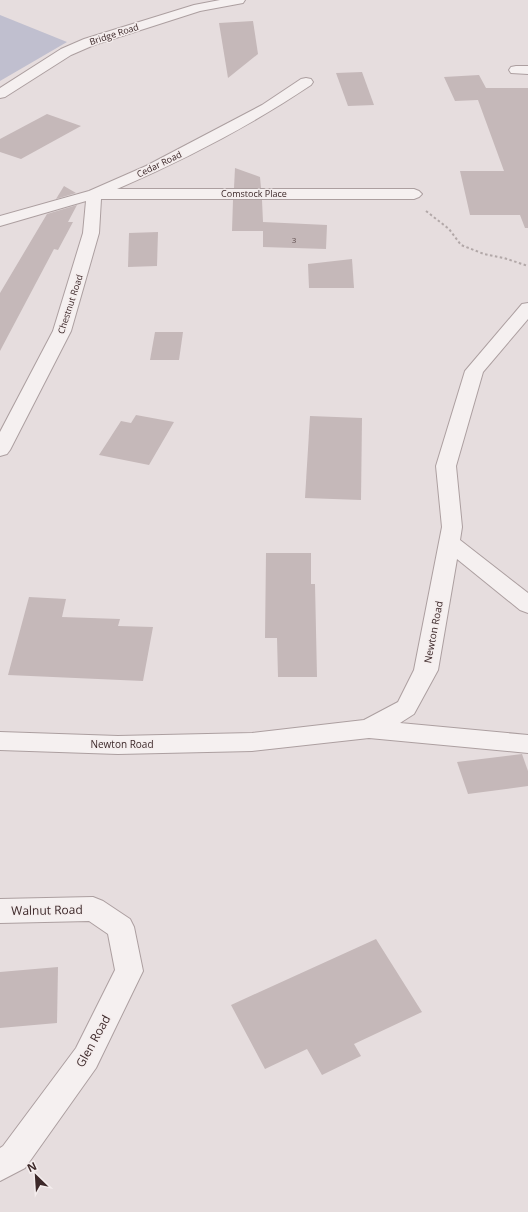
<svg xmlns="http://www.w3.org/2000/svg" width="528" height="1212" font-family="'Open Sans',sans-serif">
<rect width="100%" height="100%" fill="#e6ddde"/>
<path fill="#c0bfcf" d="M0 15 67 42 0 81Z"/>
<g fill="#c5b8b9">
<path d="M253 21 258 54 228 78 219 23Z"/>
<path d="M362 72 374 105 348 106 336 73Z"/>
<path d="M479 75 486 88H528V228H525L520 215H470L460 171H504L478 100 455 101 444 77Z"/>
<path d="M47 114 81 126 21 159 0 152V139Z"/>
<path d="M235 168 260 177 261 188H234Z"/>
<path d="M64 186 76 193 56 199Z"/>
<path d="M233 200H262L263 222 327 225 326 249 263 247V231H232Z"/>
<path d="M77 205 68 222H73L58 250 54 249 0 351V293L47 214Z"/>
<path d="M158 232 157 266 128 267 129 233Z"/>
<path d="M352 259 354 288H309L308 264Z"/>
<path d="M155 332H183L179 360H150Z"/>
<path d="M136 415 174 422 149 465 99 455 121 421 131 423Z"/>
<path d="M310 416 362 418 361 500 305 498Z"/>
<path d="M266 553H311V584H315L317 677H278L277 638H265Z"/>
<path d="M29 597 66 599 62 617 120 619 118 626 153 627 143 681 8 675Z"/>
<path d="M522 754 528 771V786L468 794 457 762Z"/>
<path d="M376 939 422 1012 354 1044 361 1056 322 1075 307 1049 265 1069 231 1005Z"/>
<path d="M58 967 57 1023 0 1028V972Z"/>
</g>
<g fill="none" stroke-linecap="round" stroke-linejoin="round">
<defs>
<g id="minor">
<path d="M220 0H245L243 3 200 11 94 45 71 55 5 97 0 98V88L61 49 84 39 194 5Z"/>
<path d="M516 66H528V74L511 73 509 70 511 67Z"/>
<path d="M306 78 311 79 313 82 311 85C250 126 184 160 117 189H414L419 191 422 194 419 197 414 199H101L99 233 71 331 10 450 7 454 0 456V432L53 331 83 233 86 201 0 226V216L89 191 146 166 262 105 301 79Z"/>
<path d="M528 303V319L483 372 456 466 462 527 460 540 528 593V613L520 610 457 559 438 670 414 714 400 723 528 735V753L369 738 252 751 118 754 0 750V732L118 736 252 733 364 720 398 702 414 670 442 527 436 466 465 371 522 304Z"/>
<path d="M93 897 103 901 130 919 134 927 143 971 96 1068 25 1168 0 1181V1148L3 1146 76 1048 115 970 108 934 89 921 0 923V899Z"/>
</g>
</defs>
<use href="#minor" stroke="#ac9fa0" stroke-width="2"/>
<path stroke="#b2a8a8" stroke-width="2" stroke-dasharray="2.5 2.5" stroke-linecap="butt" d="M426 211 449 229 461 245 484 254 504 258 528 266"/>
<use href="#minor" fill="#f5f0f0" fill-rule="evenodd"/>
</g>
<g text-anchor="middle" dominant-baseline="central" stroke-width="3" stroke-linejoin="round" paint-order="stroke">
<g font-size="8" fill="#5e4c4d">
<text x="294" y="239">3</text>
</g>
<g font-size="9" fill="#3c2829" stroke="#f4eded">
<text transform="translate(114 34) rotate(-18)">Bridge Road</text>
<text transform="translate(159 164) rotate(-26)">Cedar Road</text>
<text x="254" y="193">Comstock Place</text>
<text transform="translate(70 304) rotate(-72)">Chestnut Road</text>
</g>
<g font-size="10" fill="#3c2829" stroke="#f4eded">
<text transform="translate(433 632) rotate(-79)">Newton Road</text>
<text x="122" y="744">Newton Road</text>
</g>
<g font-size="12" fill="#3c2829" stroke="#f4eded">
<text transform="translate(47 910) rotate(-1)">Walnut Road</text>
<text transform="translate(93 1041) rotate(-61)">Glen Road</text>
</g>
</g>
<g transform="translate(36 1176) rotate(335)" stroke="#f4eded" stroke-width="3" paint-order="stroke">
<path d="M0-3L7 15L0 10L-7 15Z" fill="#3c2829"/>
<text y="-6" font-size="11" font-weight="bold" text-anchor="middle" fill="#3c2829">N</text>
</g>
</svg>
